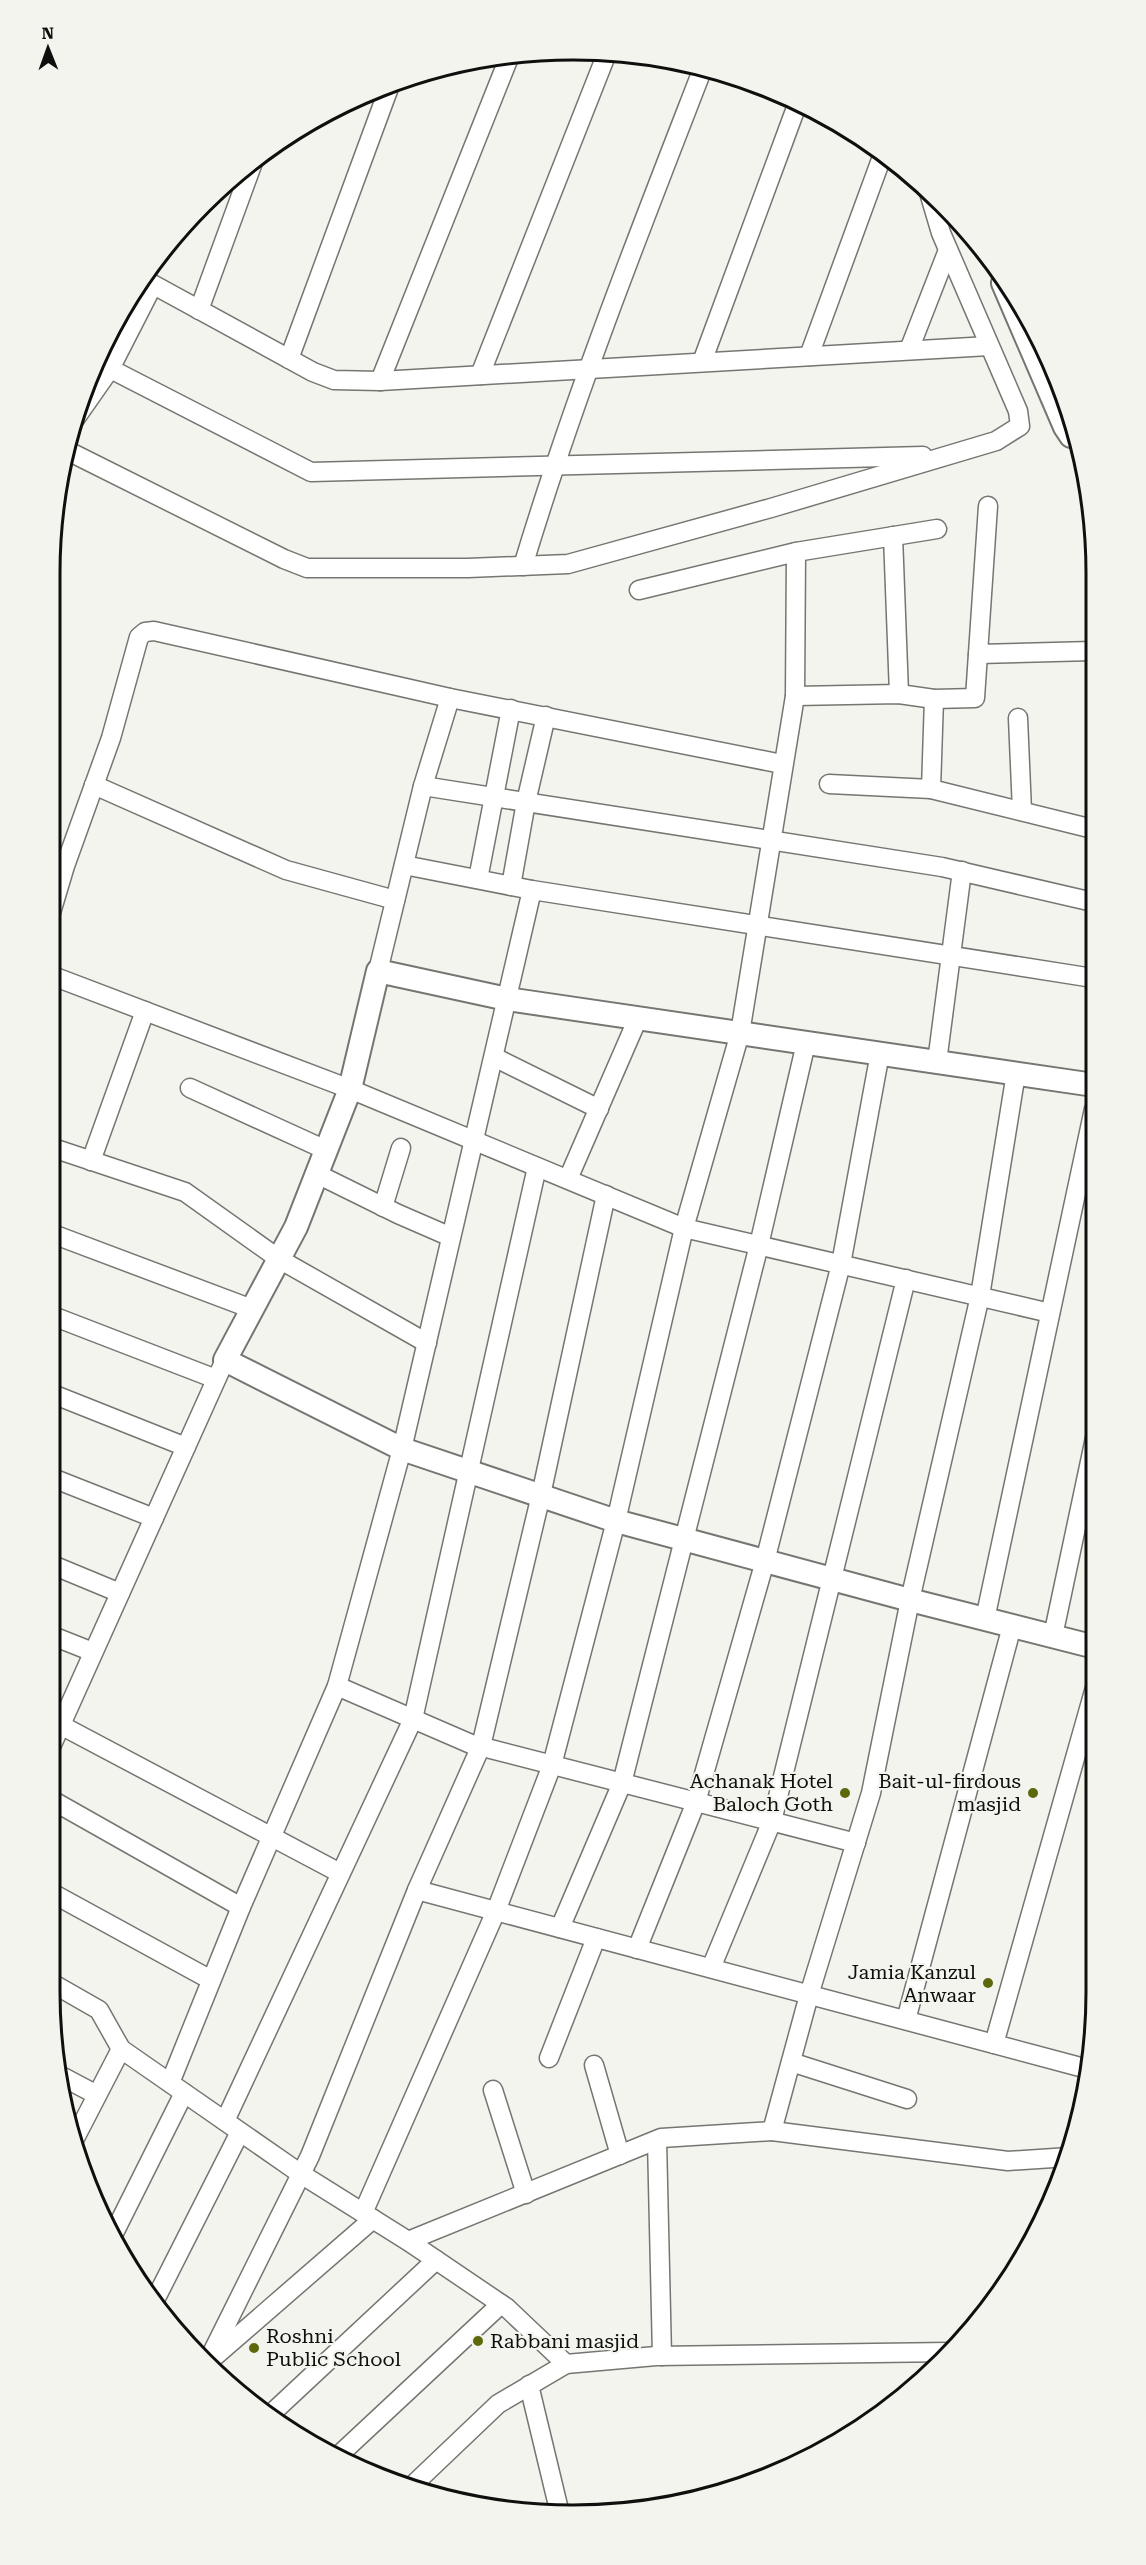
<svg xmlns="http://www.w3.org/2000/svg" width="1146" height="2565" font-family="'Roboto Serif',serif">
<rect width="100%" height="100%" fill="#f3f4ee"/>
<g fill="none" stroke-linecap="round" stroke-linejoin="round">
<defs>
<g id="minor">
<path d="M143 279 313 372 334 380 380 381 989 346"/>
<path d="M199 310 255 157"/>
<path d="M909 350 948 250"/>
<path d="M809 356 883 154"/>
<path d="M289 359 390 85"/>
<path d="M97 362 311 472 923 456"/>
<path d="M702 362 797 105"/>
<path d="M480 375 607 53"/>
<path d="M380 381 510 55"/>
<path d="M75 419 110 369 153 285"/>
<path d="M70 452 284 559 307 568H468L568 564 771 508 996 441 1020 426 1018 411 941 233 930 196"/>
<path d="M893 536 899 694"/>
<path d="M523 566C574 397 639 233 703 68"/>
<path d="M639 590 796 552 937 529"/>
<path d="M978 654 1092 651"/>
<path d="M795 696 899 694 934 699 975 698 988 506"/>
<path d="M1018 718 1022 811"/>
<path d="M829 784 931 789 1093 829"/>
<path d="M94 785 286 870 395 900"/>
<path d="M423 786 942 867 1093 902"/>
<path d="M931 789 934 699"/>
<path d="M404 865 532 890 1093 978"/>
<path d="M478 879 511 709"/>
<path d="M511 886 526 802 546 716"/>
<path d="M50 916 65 866 111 738 139 637 145 632 154 631 450 698 782 764"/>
<path d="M378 971 423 786 450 698"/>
<path d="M50 975 350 1089 684 1228 1050 1313"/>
<path d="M494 1057 599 1109"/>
<path d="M937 1062 962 871"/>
<path d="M190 1088 326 1150"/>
<path d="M50 1147 185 1192 279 1259 427 1343"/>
<path d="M91 1161 145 1011"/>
<path d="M317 1174 398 1214 451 1237"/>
<path d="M568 1179 638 1018"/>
<path d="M383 1207 401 1148"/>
<path d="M50 1233 252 1309"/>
<path d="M50 1315 216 1379"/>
<path d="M50 1393 186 1447"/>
<path d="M50 1477 154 1518"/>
<path d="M50 1564 120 1593"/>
<path d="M985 1619 1094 1109"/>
<path d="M50 1635 93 1652"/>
<path d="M1053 1636 1095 1438"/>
<path d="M337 1686 471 1744 856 1843"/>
<path d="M51 1720 340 1873"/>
<path d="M50 1749 225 1360"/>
<path d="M50 1799 241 1907"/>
<path d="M417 1890 1084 2068"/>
<path d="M50 1892 211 1980"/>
<path d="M560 1928 622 1783 759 1245 806 1043"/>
<path d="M637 1949 696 1802 765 1561 841 1264 880 1053"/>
<path d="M711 1968 772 1821 906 1279"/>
<path d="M50 1982 99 2010 121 2049 301 2174 408 2241 507 2308 566 2364"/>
<path d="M906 2020 1012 1626"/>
<path d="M994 2044 1096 1684"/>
<path d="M549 2058 596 1938"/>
<path d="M791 2062 907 2099"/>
<path d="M594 2065 620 2155"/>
<path d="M63 2077 97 2095"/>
<path d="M170 2083 241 1907 337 1686 402 1449 532 890"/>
<path d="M493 2090 526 2194"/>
<path d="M225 2121 413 1719 537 1167"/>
<path d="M772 2131 1008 2161 1069 2157"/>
<path d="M74 2140 121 2049"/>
<path d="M657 2140 662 2356"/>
<path d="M363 2213 496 1911 552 1765 616 1521 684 1228 740 1033 795 696 796 552"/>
<path d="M112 2237 184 2093"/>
<path d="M408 2241 661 2138 772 2131 809 1995 871 1793 910 1600 980 1296 1016 1073"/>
<path d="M154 2302 240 2132"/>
<path d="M214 2357 373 2219"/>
<path d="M208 2361 310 2156 417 1890 481 1746 541 1495 606 1195"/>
<path d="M529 2385 560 2514"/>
<path d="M272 2413 436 2260"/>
<path d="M338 2456 501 2304"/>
<path d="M414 2484 498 2404 566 2364 656 2356 950 2352"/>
</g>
<g id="tertiary">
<path d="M1003 283 1065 427 1071 436"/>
<path d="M1094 1085 507 999 378 971 350 1089 296 1227 225 1360 402 1449 616 1521 910 1600 1095 1647"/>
</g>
</defs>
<use href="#minor" stroke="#757671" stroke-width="21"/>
<use href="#tertiary" stroke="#757671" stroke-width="26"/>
<use href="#minor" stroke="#fff" stroke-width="18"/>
<use href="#tertiary" stroke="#fff" stroke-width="22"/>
</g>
<g fill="#5d680d" stroke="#f3f4ee" stroke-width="2">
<circle cx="845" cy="1793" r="6"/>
<circle cx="1033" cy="1793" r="6"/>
<circle cx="988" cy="1983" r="6"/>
<circle cx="478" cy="2341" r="6"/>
<circle cx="254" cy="2348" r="6"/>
</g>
<g text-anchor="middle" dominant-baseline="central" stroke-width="4.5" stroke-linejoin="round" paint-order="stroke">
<g font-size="20" fill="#0f0f0d" stroke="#f3f4ee" text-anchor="end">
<text x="833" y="1781">Achanak Hotel<tspan x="833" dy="23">Baloch Goth</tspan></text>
<text x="1021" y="1781">Bait-ul-firdous<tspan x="1021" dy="23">masjid</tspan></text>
<text x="976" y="1972">Jamia Kanzul<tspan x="976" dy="23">Anwaar</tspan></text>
<text x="266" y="2336" text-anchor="start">Roshni<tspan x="266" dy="23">Public School</tspan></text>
<text x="490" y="2341" text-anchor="start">Rabbani masjid</text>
</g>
</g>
<path d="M0 0H1146V2565H0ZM573 60H573A513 513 0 0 1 1086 573V1992A513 513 0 0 1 573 2505H573A513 513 0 0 1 60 1992V573A513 513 0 0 1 573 60Z" fill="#f3f4ee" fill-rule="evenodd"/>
<path fill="none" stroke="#0f0f0d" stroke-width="3" d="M573 60H573A513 513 0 0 1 1086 573V1992A513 513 0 0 1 573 2505H573A513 513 0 0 1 60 1992V573A513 513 0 0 1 573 60Z"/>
<g transform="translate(48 48) rotate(359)" stroke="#f3f4ee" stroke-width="4.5" paint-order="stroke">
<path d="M0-4.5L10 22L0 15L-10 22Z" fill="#0f0f0d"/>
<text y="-9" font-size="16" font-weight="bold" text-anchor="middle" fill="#0f0f0d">N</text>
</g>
</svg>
